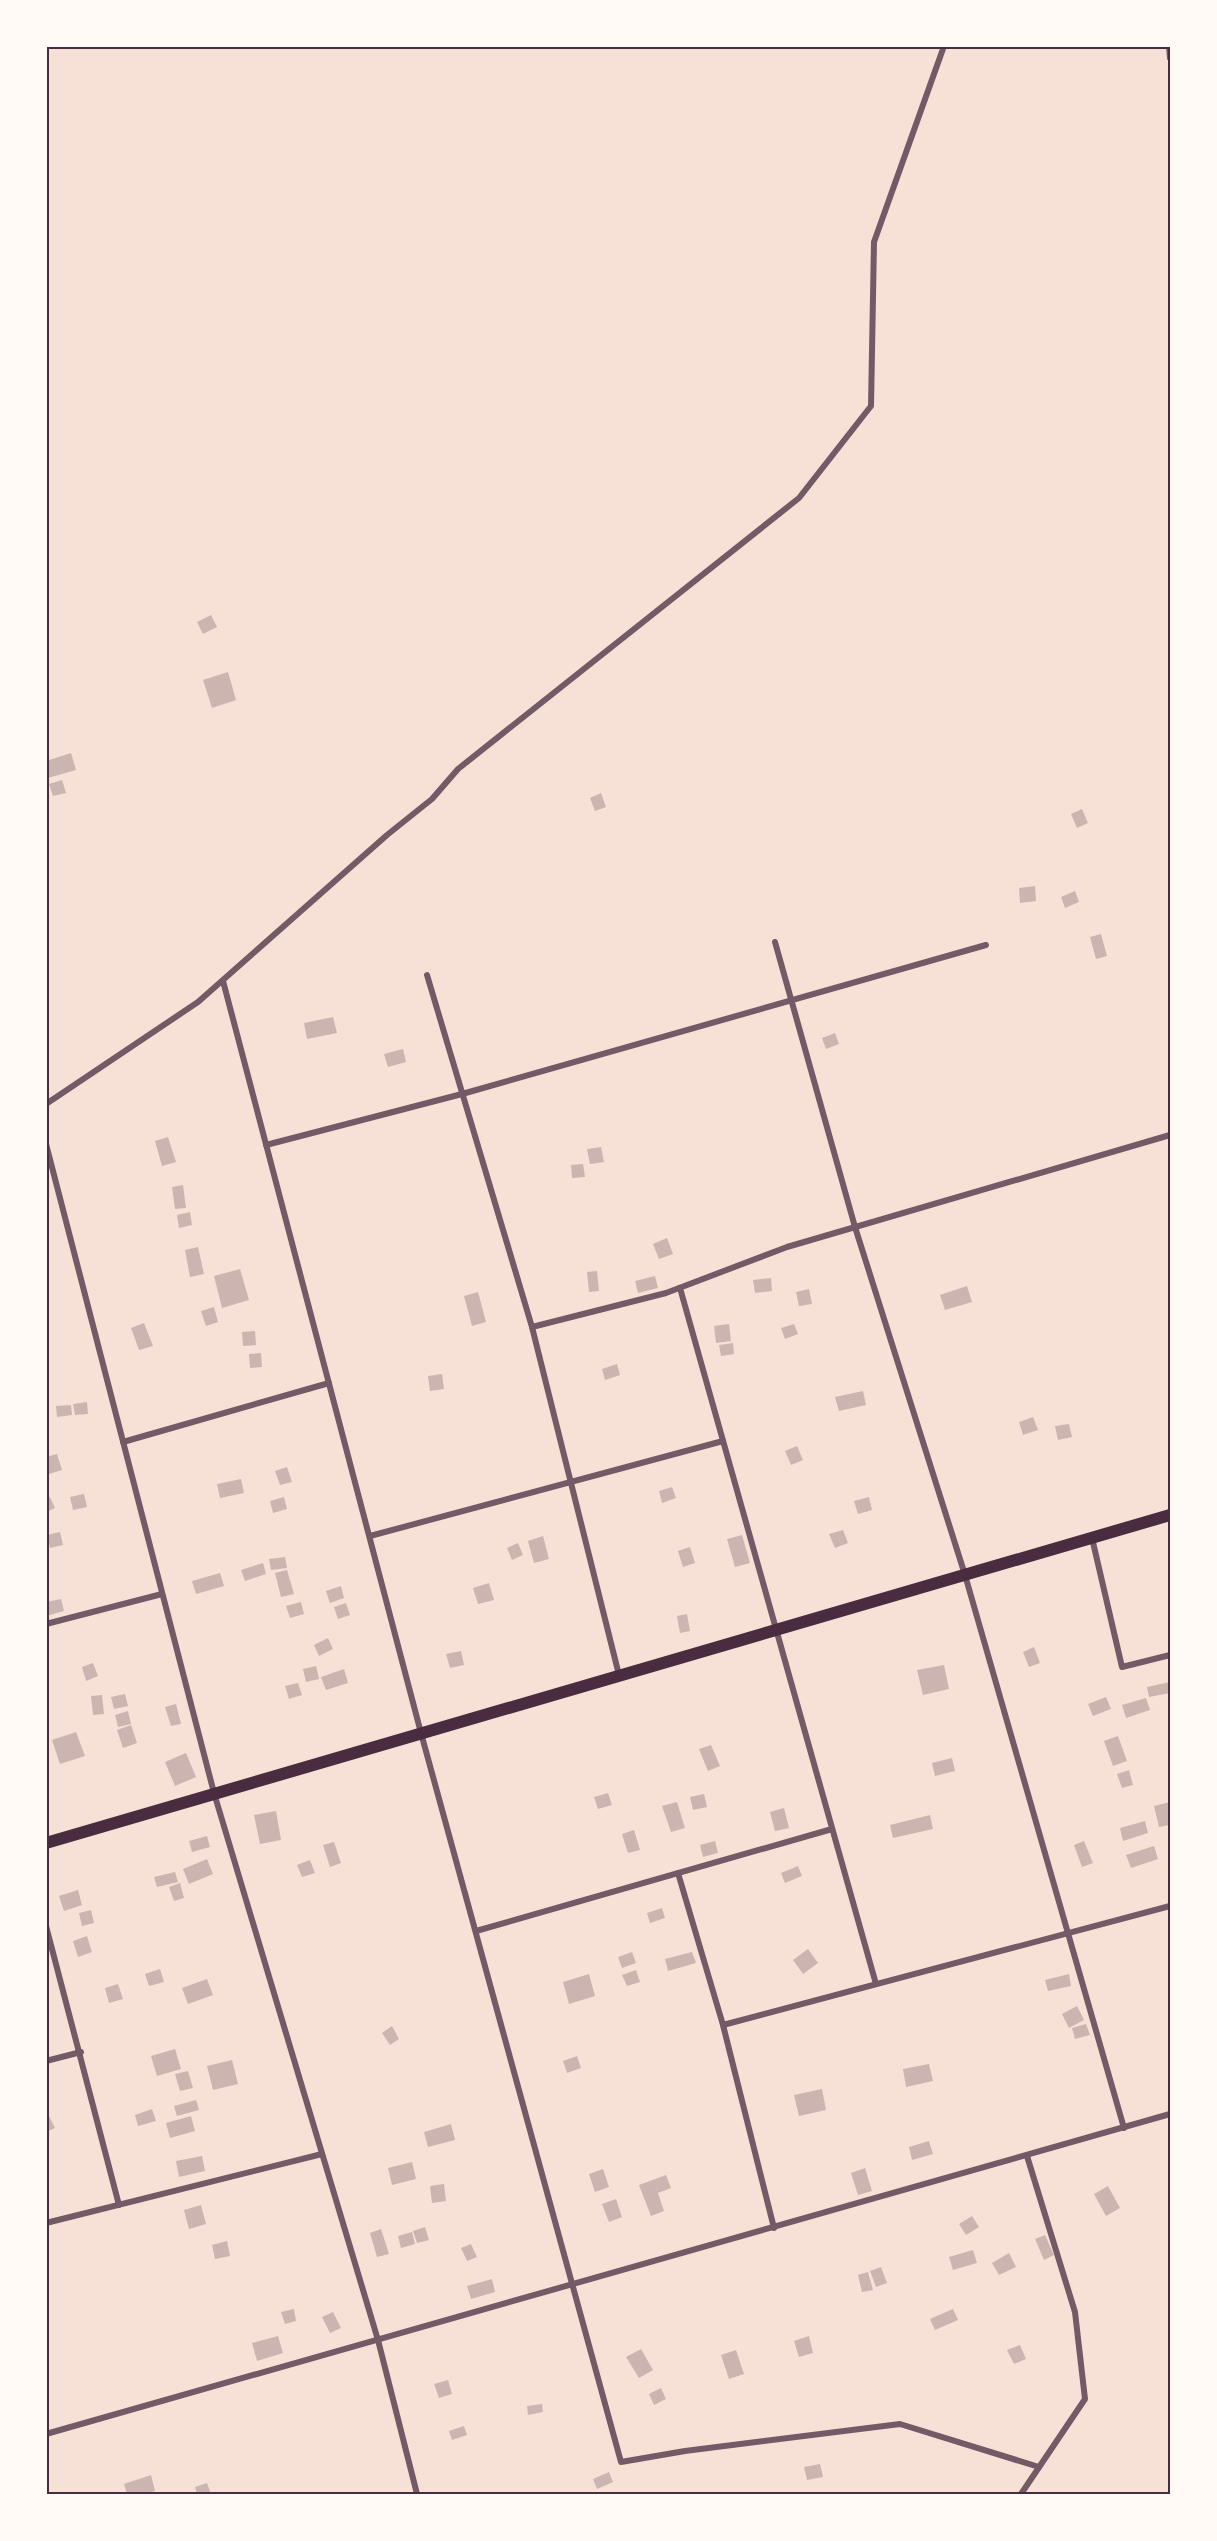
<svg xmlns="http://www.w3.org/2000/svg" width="1217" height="2541" font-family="Jost,sans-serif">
<rect width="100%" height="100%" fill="#f7e1d7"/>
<g fill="#ccb4b1">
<path d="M211 615 217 627 203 634 197 622Z"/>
<path d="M228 672 236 700 212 708 203 680Z"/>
<path d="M71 753 76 770 48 778 46 761Z"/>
<path d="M62 780 66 793 53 796 49 784Z"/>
<path d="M601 793 606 807 595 811 590 798Z"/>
<path d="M1082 809 1088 823 1077 828 1071 814Z"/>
<path d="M1035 886 1036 901 1020 903 1019 888Z"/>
<path d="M1075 891 1079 902 1065 908 1061 897Z"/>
<path d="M1101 934 1107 956 1096 959 1090 937Z"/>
<path d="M333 1017 337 1033 307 1039 304 1023Z"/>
<path d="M835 1033 839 1044 826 1049 822 1038Z"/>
<path d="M403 1049 406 1062 388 1067 384 1054Z"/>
<path d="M168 1137 176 1162 162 1166 155 1141Z"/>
<path d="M601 1147 604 1162 590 1164 587 1149Z"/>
<path d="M583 1164 585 1177 572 1178 571 1165Z"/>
<path d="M183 1185 186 1208 175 1209 172 1187Z"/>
<path d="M190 1212 192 1225 179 1228 177 1215Z"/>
<path d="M667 1238 673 1254 659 1259 653 1244Z"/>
<path d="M198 1247 204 1274 190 1277 185 1250Z"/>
<path d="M240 1269 249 1300 222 1308 214 1276Z"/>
<path d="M597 1271 599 1291 589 1292 587 1272Z"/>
<path d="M655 1276 658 1288 638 1293 635 1281Z"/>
<path d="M771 1278 772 1291 755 1293 753 1280Z"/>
<path d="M967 1286 972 1302 945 1310 940 1295Z"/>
<path d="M809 1289 812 1304 799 1306 796 1292Z"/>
<path d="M478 1292 486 1322 472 1326 464 1296Z"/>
<path d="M214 1307 218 1322 206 1326 201 1311Z"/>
<path d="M144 1323 153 1346 139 1350 131 1328Z"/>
<path d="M729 1324 731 1341 716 1343 714 1326Z"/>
<path d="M794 1324 798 1334 785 1339 781 1328Z"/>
<path d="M255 1331 256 1345 243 1346 242 1332Z"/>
<path d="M733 1343 734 1354 721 1356 719 1345Z"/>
<path d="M261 1353 262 1367 250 1368 249 1354Z"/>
<path d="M617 1364 620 1375 605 1380 602 1369Z"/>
<path d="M442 1374 444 1389 430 1391 428 1376Z"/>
<path d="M863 1391 866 1405 839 1411 835 1397Z"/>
<path d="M87 1402 88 1414 75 1415 73 1404Z"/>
<path d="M71 1405 72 1415 57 1417 56 1406Z"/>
<path d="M1033 1417 1038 1430 1023 1435 1019 1422Z"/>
<path d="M1069 1424 1072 1437 1058 1440 1055 1426Z"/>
<path d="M797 1446 803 1460 791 1465 785 1451Z"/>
<path d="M57 1454 62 1470 46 1475V1457Z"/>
<path d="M287 1467 292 1482 280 1485 275 1471Z"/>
<path d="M241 1479 244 1493 220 1498 217 1484Z"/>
<path d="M672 1487 676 1498 662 1503 659 1491Z"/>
<path d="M84 1494 87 1507 73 1510 70 1497Z"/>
<path d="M50 1497 55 1508 46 1512V1499Z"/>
<path d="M284 1497 287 1509 273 1513 270 1501Z"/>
<path d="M869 1497 872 1510 858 1514 854 1501Z"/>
<path d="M843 1530 848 1543 835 1548 829 1534Z"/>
<path d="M60 1532 63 1545 50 1548 47 1535Z"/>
<path d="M742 1535 750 1563 735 1567 727 1539Z"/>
<path d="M543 1536 549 1559 534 1563 528 1541Z"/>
<path d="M518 1543 523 1555 512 1560 507 1548Z"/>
<path d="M690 1547 695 1563 683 1567 678 1551Z"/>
<path d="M285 1557 287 1568 271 1570 269 1559Z"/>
<path d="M263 1563 266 1574 245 1581 241 1570Z"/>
<path d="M287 1570 294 1594 281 1597 275 1573Z"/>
<path d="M220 1573 224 1586 196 1594 192 1581Z"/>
<path d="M489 1583 494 1600 478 1604 473 1588Z"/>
<path d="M341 1586 344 1598 330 1603 326 1591Z"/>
<path d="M61 1599 64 1611 46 1616V1602Z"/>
<path d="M301 1602 304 1614 290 1618 286 1606Z"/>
<path d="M346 1603 350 1615 338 1619 334 1607Z"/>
<path d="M687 1614 690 1631 680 1633 677 1616Z"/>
<path d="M328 1638 333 1649 319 1656 314 1645Z"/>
<path d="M1034 1647 1040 1663 1029 1667 1023 1652Z"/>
<path d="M461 1651 464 1665 450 1668 446 1654Z"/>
<path d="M93 1663 98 1676 86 1681 82 1667Z"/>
<path d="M944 1665 949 1689 923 1695 917 1670Z"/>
<path d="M316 1666 319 1679 306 1682 303 1669Z"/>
<path d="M344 1669 348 1683 326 1690 321 1677Z"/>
<path d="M1170 1682V1693L1149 1697 1147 1687Z"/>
<path d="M298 1683 302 1695 289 1699 285 1686Z"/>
<path d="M125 1694 128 1706 114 1709 111 1697Z"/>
<path d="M102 1695 104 1714 93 1715 91 1696Z"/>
<path d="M1106 1697 1111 1709 1093 1716 1088 1704Z"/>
<path d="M1146 1698 1150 1710 1126 1718 1122 1705Z"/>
<path d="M176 1704 181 1724 171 1726 165 1707Z"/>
<path d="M128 1711 131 1724 118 1727 115 1715Z"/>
<path d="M131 1725 137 1743 123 1748 117 1730Z"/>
<path d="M76 1732 85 1756 60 1764 52 1740Z"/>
<path d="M1118 1736 1127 1761 1113 1766 1104 1741Z"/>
<path d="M711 1745 720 1766 708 1771 699 1749Z"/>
<path d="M186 1753 196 1777 175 1786 165 1762Z"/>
<path d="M952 1758 955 1771 935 1776 932 1763Z"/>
<path d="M1129 1770 1133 1785 1122 1788 1117 1774Z"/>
<path d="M608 1793 612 1805 598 1809 594 1797Z"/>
<path d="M704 1794 707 1807 693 1810 690 1797Z"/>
<path d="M677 1802 685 1828 671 1832 662 1806Z"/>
<path d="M1170 1802V1825L1159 1827 1154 1806Z"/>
<path d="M784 1808 789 1828 775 1831 770 1812Z"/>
<path d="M276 1811 281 1840 260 1844 254 1815Z"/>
<path d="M930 1815 933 1829 893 1838 890 1825Z"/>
<path d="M1145 1821 1148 1833 1123 1841 1120 1828Z"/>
<path d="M634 1830 640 1850 628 1853 622 1834Z"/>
<path d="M207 1836 210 1847 192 1852 189 1841Z"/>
<path d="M715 1841 718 1853 703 1857 700 1845Z"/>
<path d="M1084 1841 1093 1863 1082 1867 1074 1845Z"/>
<path d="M334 1842 341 1863 330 1867 323 1845Z"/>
<path d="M1154 1846 1158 1859 1131 1868 1126 1855Z"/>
<path d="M207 1859 213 1874 189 1884 183 1869Z"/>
<path d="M310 1860 315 1873 302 1877 297 1865Z"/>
<path d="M798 1866 802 1876 785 1883 781 1873Z"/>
<path d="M175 1872 178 1882 157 1887 154 1877Z"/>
<path d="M180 1883 184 1898 174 1901 169 1887Z"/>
<path d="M78 1890 82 1905 64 1911 59 1896Z"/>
<path d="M662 1908 665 1918 650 1923 647 1913Z"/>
<path d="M91 1910 94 1923 82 1926 79 1913Z"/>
<path d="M87 1936 92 1952 78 1957 73 1941Z"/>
<path d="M808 1949 818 1963 803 1974 793 1960Z"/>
<path d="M632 1952 636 1963 622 1968 618 1957Z"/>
<path d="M692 1952 696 1963 668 1971 665 1959Z"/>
<path d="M160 1969 164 1982 149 1986 145 1974Z"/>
<path d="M636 1970 640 1982 627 1986 622 1975Z"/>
<path d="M589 1974 595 1996 569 2004 563 1982Z"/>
<path d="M1069 1974 1071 1986 1048 1991 1045 1980Z"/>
<path d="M207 1979 213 1995 188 2004 182 1988Z"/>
<path d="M118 1984 123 1999 109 2003 105 1988Z"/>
<path d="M1077 2006 1084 2020 1069 2028 1062 2014Z"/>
<path d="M1086 2024 1090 2035 1075 2039 1072 2028Z"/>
<path d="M392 2026 399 2039 390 2045 382 2033Z"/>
<path d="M175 2049 181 2069 157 2076 151 2056Z"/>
<path d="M577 2056 581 2068 567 2073 563 2061Z"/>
<path d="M232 2060 238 2084 213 2090 207 2066Z"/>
<path d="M929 2064 933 2081 906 2087 903 2069Z"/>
<path d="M188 2071 193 2088 180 2091 175 2074Z"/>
<path d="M822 2089 826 2110 799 2116 794 2095Z"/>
<path d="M196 2100 199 2110 177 2116 174 2106Z"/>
<path d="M152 2109 156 2121 138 2126 135 2115Z"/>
<path d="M46 2110 55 2128 46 2132Z"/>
<path d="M191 2116 195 2131 170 2138 166 2123Z"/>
<path d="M451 2124 455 2140 428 2147 424 2132Z"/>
<path d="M929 2141 933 2154 912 2160 909 2147Z"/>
<path d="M202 2156 205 2171 179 2177 176 2161Z"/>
<path d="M412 2162 416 2179 392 2185 388 2168Z"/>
<path d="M865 2168 872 2191 858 2195 851 2173Z"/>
<path d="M603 2169 609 2187 595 2192 589 2174Z"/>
<path d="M666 2175 671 2188 658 2193 664 2211 651 2216 639 2185Z"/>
<path d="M444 2184 446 2201 432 2203 430 2186Z"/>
<path d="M1108 2186 1120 2208 1106 2216 1094 2194Z"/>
<path d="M616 2199 622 2217 609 2222 602 2204Z"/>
<path d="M201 2205 206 2224 189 2229 184 2210Z"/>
<path d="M972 2216 979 2227 966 2235 959 2224Z"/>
<path d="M425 2227 429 2240 417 2243 413 2231Z"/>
<path d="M381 2229 389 2254 377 2257 370 2233Z"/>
<path d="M412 2232 415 2244 401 2248 398 2236Z"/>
<path d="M1045 2235 1054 2255 1044 2260 1035 2239Z"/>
<path d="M227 2241 230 2256 215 2259 212 2245Z"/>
<path d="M471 2244 477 2257 467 2261 461 2248Z"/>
<path d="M973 2250 977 2263 953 2270 949 2257Z"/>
<path d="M1009 2253 1016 2267 999 2275 992 2263Z"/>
<path d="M881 2267 887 2283 876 2287 870 2271Z"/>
<path d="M868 2272 873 2290 862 2292 858 2275Z"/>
<path d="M492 2279 495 2292 471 2299 467 2286Z"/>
<path d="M294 2309 296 2321 285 2324 281 2312Z"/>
<path d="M953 2309 958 2320 935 2330 930 2319Z"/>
<path d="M333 2312 341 2328 330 2333 322 2317Z"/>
<path d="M278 2336 283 2353 257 2361 252 2343Z"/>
<path d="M809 2336 813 2353 799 2357 794 2341Z"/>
<path d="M1020 2345 1026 2359 1014 2364 1007 2350Z"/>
<path d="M641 2349 653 2370 639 2378 626 2357Z"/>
<path d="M736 2350 744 2374 729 2379 721 2355Z"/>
<path d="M448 2380 452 2394 439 2398 434 2384Z"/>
<path d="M661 2388 666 2399 654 2405 649 2394Z"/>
<path d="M542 2404 543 2412 528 2415 527 2406Z"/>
<path d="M464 2426 467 2435 452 2440 449 2431Z"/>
<path d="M820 2464 823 2477 807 2480 804 2467Z"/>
<path d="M609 2472 613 2482 597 2489 593 2479Z"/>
<path d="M151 2475 155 2491 143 2494H127L124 2484Z"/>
<path d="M207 2483 211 2494H197L195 2487Z"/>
</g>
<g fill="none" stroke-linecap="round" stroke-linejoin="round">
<g stroke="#755966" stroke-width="6">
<path d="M1169 46 1170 58"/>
<path d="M775 942 855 1227 965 1575 1124 2128"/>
<path d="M427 975 532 1327 619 1675"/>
<path d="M223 981 421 1733 621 2462 685 2451 900 2424 1039 2467"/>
<path d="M46 1104 198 1002 387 835 432 799 458 769 799 498 871 406 874 242 944 46"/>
<path d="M46 1144 214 1793 378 2340 417 2494"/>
<path d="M266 1145 462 1094 986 945"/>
<path d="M680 1288 876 1984"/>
<path d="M532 1327 666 1293 787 1247 1170 1135"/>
<path d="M123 1442 329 1383"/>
<path d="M370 1536 723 1441"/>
<path d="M1092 1538 1122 1667 1170 1655"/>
<path d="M46 1624 162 1594"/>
<path d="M678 1873 723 2025 774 2228"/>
<path d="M46 1926 119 2205"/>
<path d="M476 1931 832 1829"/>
<path d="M723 2025 1170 1906"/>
<path d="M46 2061 81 2052"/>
<path d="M46 2223 322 2154"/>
<path d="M46 2434 1170 2114"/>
<path d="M1021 2494 1085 2399 1075 2312 1027 2156"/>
</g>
<path stroke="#4a2c40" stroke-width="12" d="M46 1843 1170 1515"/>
</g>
<rect width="1217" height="2541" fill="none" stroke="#fffaf5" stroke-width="96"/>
<rect x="48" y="48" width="1121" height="2445" fill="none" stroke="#4a2c40" stroke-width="2"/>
</svg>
